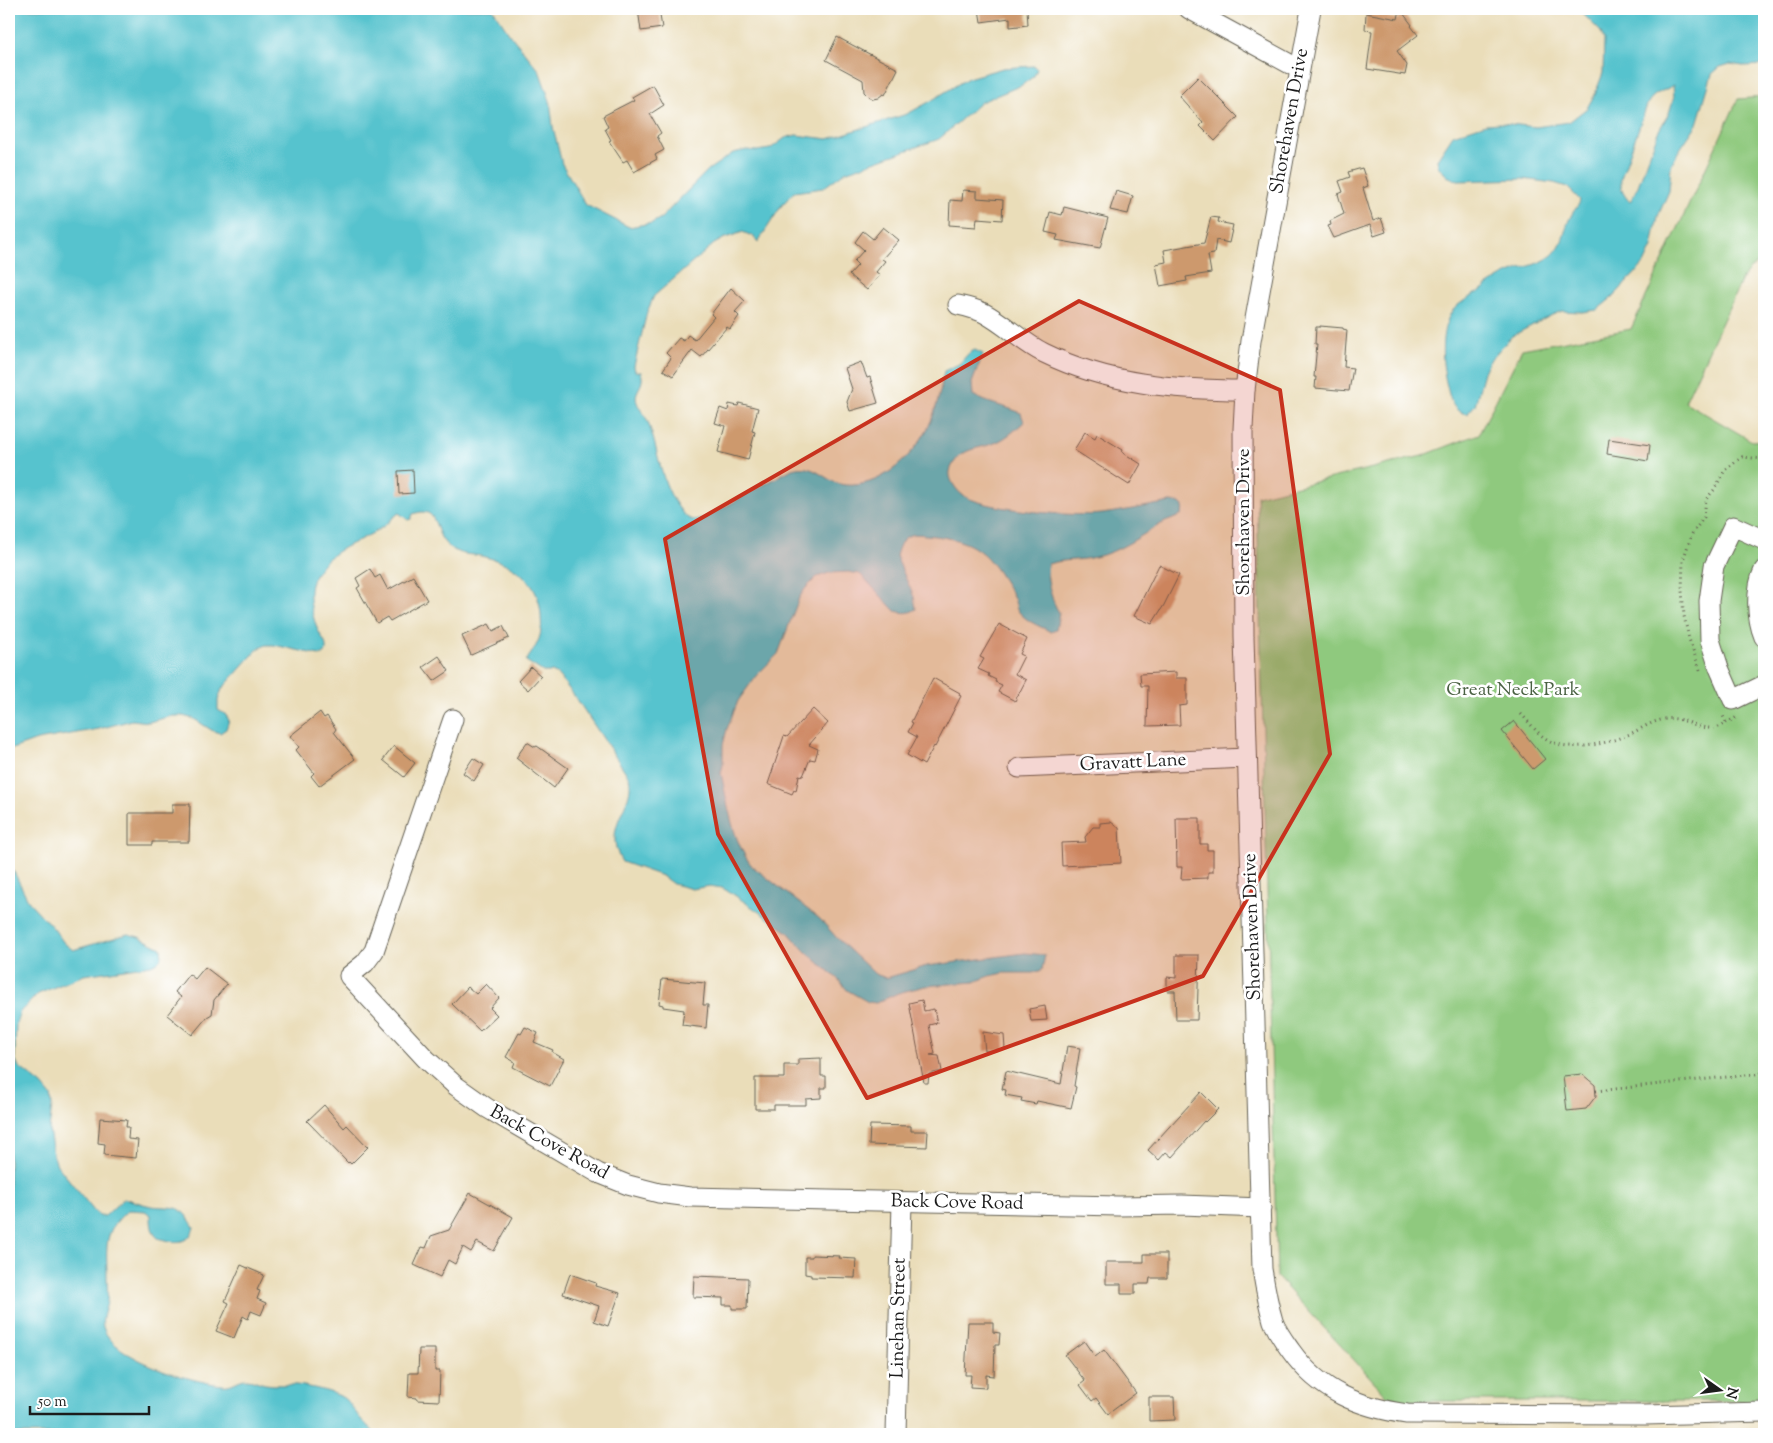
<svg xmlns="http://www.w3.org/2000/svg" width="1773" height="1443" font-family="'Sorts Mill Goudy',serif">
<rect width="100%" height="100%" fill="#fff"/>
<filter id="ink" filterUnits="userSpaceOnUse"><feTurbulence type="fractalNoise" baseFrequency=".02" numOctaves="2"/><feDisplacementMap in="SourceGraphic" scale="10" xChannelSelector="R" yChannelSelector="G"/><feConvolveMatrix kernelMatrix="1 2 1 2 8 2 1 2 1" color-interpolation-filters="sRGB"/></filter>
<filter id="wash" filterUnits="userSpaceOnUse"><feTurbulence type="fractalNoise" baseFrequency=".0096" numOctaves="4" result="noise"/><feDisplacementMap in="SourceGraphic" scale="20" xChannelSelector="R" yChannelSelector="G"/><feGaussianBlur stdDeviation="1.12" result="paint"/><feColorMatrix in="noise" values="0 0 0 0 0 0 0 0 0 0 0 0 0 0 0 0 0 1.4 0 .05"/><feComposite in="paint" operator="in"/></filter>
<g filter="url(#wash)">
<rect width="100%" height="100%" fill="#eaddb9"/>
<path fill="#8fc97e" stroke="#56724d" d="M1764 97V255L1743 277 1685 402 1752 441 1764 440V1401H1392L1277 1277 1257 496 1422 456 1479 434 1522 349 1631 329 1738 99Z"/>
<g fill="#56c3ce" stroke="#397075" fill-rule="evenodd">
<path d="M9 9H493L511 36 539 70 550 101 553 127 562 164 586 205 629 227 652 223 661 218 708 170 733 153 747 150 757 151 770 149 785 138 796 135 828 139 907 114 929 102 968 78 1003 68 1034 66 1037 69 1034 76 1022 85 981 102 939 139 845 172 823 188 794 192 782 205 758 242 754 237 743 232 725 238 714 244 654 296 647 312 634 366 635 371 641 372C645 385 637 387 636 397 636 406 645 414 648 422 660 454 659 482 681 511 684 515 688 519 693 520 696 520 701 518 705 518L792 469C816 462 825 483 845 485 879 488 909 460 925 433 935 417 941 390 944 371L959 364 969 353 975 350 983 354 972 383 973 395C988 404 1005 406 1021 413L1024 422C1016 429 1008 437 997 442 979 450 963 446 952 466 948 473 950 478 953 484 957 490 960 494 966 497 989 510 1075 517 1102 514 1125 511 1147 506 1170 502L1180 503 1183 506 1182 514C1176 519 1168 520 1161 524 1140 536 1119 552 1095 557 1079 561 1064 559 1048 564 1045 576 1052 603 1059 612L1056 630 1051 632C1040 626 1027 622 1019 612 1015 607 1016 600 1012 594 986 551 977 540 926 535 906 532 901 538 896 556L914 597 916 609C909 614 903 613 895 611L860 574 848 572 829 573 817 577 805 589 799 598 778 654 756 676 738 701 727 729 723 745V765L721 773C728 804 732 841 752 866L820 919 836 937 875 974 886 978 927 966 1025 953 1045 955 1042 970 1033 973H1004L990 976 974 982 925 986 898 993 876 1003 868 1002 847 990 839 980 806 952 788 932 733 894 722 888 710 886 692 889 685 887 673 884 662 876 622 862C600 825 637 805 629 777L576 698 558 675 552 672H543L526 661C532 652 540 642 541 630 542 626 541 620 541 615 539 582 516 564 485 557 471 553 462 557 449 547 431 533 441 504 413 514L411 519 408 520 399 513C391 518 386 526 378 530 355 544 331 549 316 573 305 589 311 611 317 628 319 634 327 642 326 649 326 652 325 653 323 655H319L274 645H266L258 649 222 689 218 700V710L225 714 229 720 226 729 220 733 213 731 194 719 183 716H172L149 722 132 720 99 729 37 740 9 750Z"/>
<path d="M1578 9H1764V65L1743 66 1730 64 1720 67 1712 74 1697 124 1678 152 1671 166 1669 191 1658 216 1652 247 1644 264 1613 297 1597 310 1582 312 1562 311 1552 315 1512 336 1489 361 1484 372 1475 405 1467 414C1452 412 1450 398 1447 386 1441 363 1438 323 1457 306 1464 300 1472 296 1480 291 1490 284 1501 276 1512 272 1526 266 1539 265 1551 256 1566 243 1563 230 1571 216 1574 209 1579 207 1580 200L1567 187 1554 183 1523 179 1458 181 1447 176 1438 166 1437 159 1453 135 1486 124 1501 123 1536 127 1569 122 1587 108 1595 94 1603 73 1604 40 1601 32ZM1673 85 1674 97 1669 113 1658 132 1638 186 1630 202C1623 195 1620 188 1621 178L1647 105C1652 93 1663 92 1673 85Z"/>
<path d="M9 869 14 872 29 902 54 929 64 943 73 950 128 934 139 937 161 948 162 957 158 962 151 965 84 975 38 994 20 1012 16 1024 15 1057 18 1066 42 1085 51 1096 52 1106 49 1130 53 1154 57 1165 94 1211 100 1216H105L124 1198C133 1201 142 1204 151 1206 176 1209 179 1202 194 1227 191 1241 179 1244 166 1240 163 1239 160 1239 158 1238 151 1233 151 1222 151 1215L145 1211 129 1210C102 1231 107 1246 107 1278 107 1285 108 1293 107 1301 106 1310 101 1317 103 1327 112 1359 192 1382 222 1385 232 1387 237 1379 247 1379 253 1379 259 1383 265 1384 275 1386 286 1384 296 1385 307 1386 330 1391 340 1396 350 1401 353 1410 360 1418 365 1424 371 1429 376 1434H9Z"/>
</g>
<g id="blocks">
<g fill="#cd996d">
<path d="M638 9H659L662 28 641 31Z"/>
<path d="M979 9H1027L1028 25 1010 27V18L981 22Z"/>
<path d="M1400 9 1412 25 1411 26 1418 35 1397 51 1407 65 1405 75 1367 69 1372 31 1365 30 1366 13 1398 19Z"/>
<path d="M837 37 898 69 885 95 883 94 878 98 873 99 868 96 864 92 863 80 826 60Z"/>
<path d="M1198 77 1238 117 1215 141 1200 126 1203 123 1179 96Z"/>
<path d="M653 85 664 105 650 114 661 133 657 136 664 150 655 155 657 159 634 172 627 160 623 162 609 141 611 140 605 129 608 127 603 116 634 100 632 97Z"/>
<path d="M1362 168 1368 186 1363 188 1373 221 1381 218 1386 232 1374 236 1370 225 1334 238 1328 226 1331 225 1330 221 1344 214 1338 194 1343 192 1339 181 1350 177 1348 172Z"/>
<path d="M963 190 977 191V198L1003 200 1002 220 977 218 976 227 949 225 950 200 962 201Z"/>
<path d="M1116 191 1133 196 1128 214 1110 210Z"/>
<path d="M1064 207 1108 218 1100 248 1056 240 1058 235 1045 232 1050 212 1062 215Z"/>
<path d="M1211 217 1219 218 1218 222 1233 225 1229 243 1216 240 1214 254 1208 255 1211 273 1186 277 1187 281 1160 286 1156 264 1166 262 1164 250 1204 243Z"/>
<path d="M883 227 899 240 882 259 885 261 876 272 880 275 867 290 849 275 858 265 854 261 864 250 855 242 863 231 873 239Z"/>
<path d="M731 288 745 301 735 312 739 316 730 329 727 327 701 357 692 350 673 376 663 370 671 358 666 353 679 338 684 341 688 335 695 340 714 317 711 314Z"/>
<path d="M1320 326 1343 328V329L1347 330 1344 367 1353 368 1349 391 1315 388 1316 377H1314L1317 344H1315L1316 327H1320Z"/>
<path d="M861 362 867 378 870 377 878 403 850 411 847 402 852 389 845 368Z"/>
<path d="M739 403 758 408 752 431 755 432 748 460 718 452 725 426 715 423 720 408 728 411 729 404 738 406Z"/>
<path d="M1085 432 1095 438 1097 434 1123 450 1122 452 1141 464 1129 485 1074 450Z"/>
<path d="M1609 439 1650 445 1648 461 1607 454Z"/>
<path d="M413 470 414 493 399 494 398 471Z"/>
<path d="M1159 565 1179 575 1164 605 1152 624 1134 616Z"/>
<path d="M370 569 375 578 380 575 388 590 413 576 427 600 390 621 387 617 377 623 357 588 360 586 356 578Z"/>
<path d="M489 624 493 631 503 626 509 638 471 655 462 636Z"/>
<path d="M999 624 1027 639 1020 654 1024 656 1015 674 1026 680 1015 701 998 692 1002 685 995 682 996 680 988 676 989 674 978 669 984 659 980 657Z"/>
<path d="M439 656 449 671 434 681 423 667Z"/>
<path d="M531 667 541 676 528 690 518 681Z"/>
<path d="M1176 672V678H1187V705L1179 706 1180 725 1147 726 1148 686H1141L1140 674Z"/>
<path d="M933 678 960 693 959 695 961 696 935 747 934 746 924 765 907 755 917 737 908 732 913 723 911 722Z"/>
<path d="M813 709 828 723 809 745 818 749 815 760 810 759 803 776 799 775 796 791 794 790 792 794 768 784 784 736 787 737Z"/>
<path d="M320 712 324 718 327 716 336 729 334 732 355 759 319 786 311 776 314 773 296 750 299 747 290 736Z"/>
<path d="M1514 721 1545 759 1533 769 1502 731Z"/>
<path d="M527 742 535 747 537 746 568 768 554 788 516 758Z"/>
<path d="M394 746 415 763 404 777 383 760Z"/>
<path d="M473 758 484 765 474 781 463 773Z"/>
<path d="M172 804H190L189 842H152V845H129V813H172Z"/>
<path d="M1176 818H1200V844H1207V850H1213V872H1208V878L1181 879 1182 867H1177Z"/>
<path d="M1111 822 1119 828 1121 863 1062 866 1061 843 1086 842 1085 837 1093 827H1100V823Z"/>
<path d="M1176 955H1199L1197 1020H1176L1175 991H1167V977L1176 978Z"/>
<path d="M205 967 227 984 214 1000 212 1014 207 1017 192 1035 167 1015 181 997 175 992 189 974 195 979Z"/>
<path d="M662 979 705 983 703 1005H708L706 1028 682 1025 684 1010 663 1007V1005L659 1004Z"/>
<path d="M486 984 499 998 490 1008 497 1015 480 1031 452 1004 468 987 476 994Z"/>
<path d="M922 1000 924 1011 934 1009 937 1023 929 1025 935 1054 930 1055 939 1056 942 1071 929 1074 928 1083H924L909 1003Z"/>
<path d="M1045 1006 1047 1020 1031 1021 1029 1009Z"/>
<path d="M525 1027 538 1033 534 1042 553 1050 552 1052 564 1059 550 1086 513 1067 515 1062 506 1057 519 1033 521 1034Z"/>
<path d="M983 1032 1004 1035 1005 1049 985 1051Z"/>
<path d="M1067 1046 1080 1048 1074 1086 1076 1087 1071 1108 1037 1101 1036 1104 1021 1101 1022 1098 1005 1095 1006 1090 1002 1089 1006 1071 1061 1084Z"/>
<path d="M821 1058V1076H826V1088H821V1098L806 1099V1105H774V1109H755V1078H784V1065H798V1059Z"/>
<path d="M1582 1074 1595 1085 1596 1096 1586 1109 1567 1111 1563 1076Z"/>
<path d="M1201 1092 1218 1109 1205 1122 1204 1121 1172 1157 1166 1152 1159 1160 1148 1150Z"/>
<path d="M324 1105 344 1128 347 1125 368 1147 351 1164 349 1162 348 1163 307 1121Z"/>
<path d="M100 1118 127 1120 126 1127H129L128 1139 138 1140 136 1158 104 1155 105 1144 98 1143Z"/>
<path d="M870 1125 911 1126V1131H928L927 1147 869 1145Z"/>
<path d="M470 1193 513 1217 494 1251 477 1242 471 1252 463 1247 455 1264 448 1260 440 1277 414 1265 422 1247 426 1248 431 1236 449 1230Z"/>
<path d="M1144 1254H1167V1278H1150L1149 1284H1135V1294H1121V1284H1106V1262H1144Z"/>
<path d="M812 1255 840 1256 839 1258 856 1259 855 1278 811 1277V1275L805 1274V1257H812Z"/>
<path d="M241 1265 264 1275 257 1290 260 1291 257 1299 266 1303 261 1315 251 1311 248 1319 243 1316 234 1338 216 1331 229 1303 225 1301Z"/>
<path d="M570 1274 596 1283 595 1286 620 1293 608 1326 594 1321 599 1306 563 1294Z"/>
<path d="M694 1276 748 1278 747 1309H732V1305H723V1298L693 1297Z"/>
<path d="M968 1322H993V1332L1000 1333 999 1345H995L994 1376 986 1375V1388L970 1387 971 1375H965Z"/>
<path d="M1084 1341 1095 1357 1104 1350 1136 1393 1108 1414 1096 1398 1092 1401 1080 1385 1085 1381 1065 1355Z"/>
<path d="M419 1349H435V1371H440L439 1401 417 1400V1398L408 1397 409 1373H418Z"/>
<path d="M1149 1397H1174L1175 1420 1149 1421Z"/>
</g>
</g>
</g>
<g filter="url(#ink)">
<use href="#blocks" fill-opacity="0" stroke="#646053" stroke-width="1"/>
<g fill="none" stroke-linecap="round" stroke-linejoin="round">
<defs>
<g id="minor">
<path d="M1189 9 1299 69"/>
<path d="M1311 9 1251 341 1245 390 1243 429 1244 637 1262 1269C1265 1287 1268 1304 1273 1321 1277 1332 1284 1341 1291 1351 1320 1392 1359 1407 1407 1414L1645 1415 1764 1412"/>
<path d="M958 305C967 307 976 309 984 313 1005 324 1023 343 1044 353 1107 384 1176 390 1245 390"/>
<path d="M1764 540 1733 526 1714 566 1709 601 1710 640 1719 668 1733 700 1764 685"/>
<path d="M1764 570C1755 588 1756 618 1764 637"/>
<path d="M453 719 374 951 365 963 349 976 426 1059 456 1086 487 1108 598 1173 628 1185 659 1193 690 1197 1119 1206 1182 1205 1261 1208"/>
<path d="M1019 768 1247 758"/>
<path d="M896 1434 902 1202"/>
</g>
</defs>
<use href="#minor" stroke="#646053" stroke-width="21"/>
<g stroke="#646053" stroke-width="3" stroke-dasharray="1 4" stroke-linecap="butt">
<path d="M1700 670 1689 639 1684 616 1682 591 1683 560 1692 534 1704 517 1706 499 1714 490 1725 470 1742 457 1764 459"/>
<path d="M1521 714C1529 722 1536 732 1545 738 1568 754 1606 744 1630 734 1641 729 1652 721 1665 719 1688 715 1705 738 1726 723L1722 713"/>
<path d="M1726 723 1737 717"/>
<path d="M1596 1091 1764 1073"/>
</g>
<use href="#minor" stroke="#fff" stroke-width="19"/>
</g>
</g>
<path fill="#c8321e" fill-opacity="0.2" stroke="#c8321e" stroke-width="4" stroke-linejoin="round" d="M1079 301 1280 390 1330 754 1203 976 867 1098 718 834 665 539Z"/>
<g text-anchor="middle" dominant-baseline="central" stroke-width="5" stroke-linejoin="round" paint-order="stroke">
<g font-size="19" fill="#1c1c1c" stroke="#fff">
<text transform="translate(1290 121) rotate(-80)">Shorehaven Drive</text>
<text transform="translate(1244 522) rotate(-90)">Shorehaven Drive</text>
<text transform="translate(1133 763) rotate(-3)">Gravatt Lane</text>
<text transform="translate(1253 927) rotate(-92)">Shorehaven Drive</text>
<text transform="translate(549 1143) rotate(29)">Back Cove Road</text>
<text transform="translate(957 1203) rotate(1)">Back Cove Road</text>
<text transform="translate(899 1318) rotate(-89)">Linehan Street</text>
</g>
<g font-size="19" fill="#4a6143" stroke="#fff">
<text x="1513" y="690">Great Neck Park</text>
</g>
</g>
<rect width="1773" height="1443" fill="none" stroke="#fff" stroke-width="30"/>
<g transform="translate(1720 1390) rotate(104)" stroke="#ffffff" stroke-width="4" paint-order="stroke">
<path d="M0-4L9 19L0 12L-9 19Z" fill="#1c1c1c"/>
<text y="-8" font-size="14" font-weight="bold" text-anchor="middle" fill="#1c1c1c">N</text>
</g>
<path d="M30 1406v8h119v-8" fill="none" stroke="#1c1c1c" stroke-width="2.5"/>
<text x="38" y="1406" font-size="15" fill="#1c1c1c" stroke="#ffffff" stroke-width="4" paint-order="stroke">50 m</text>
</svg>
